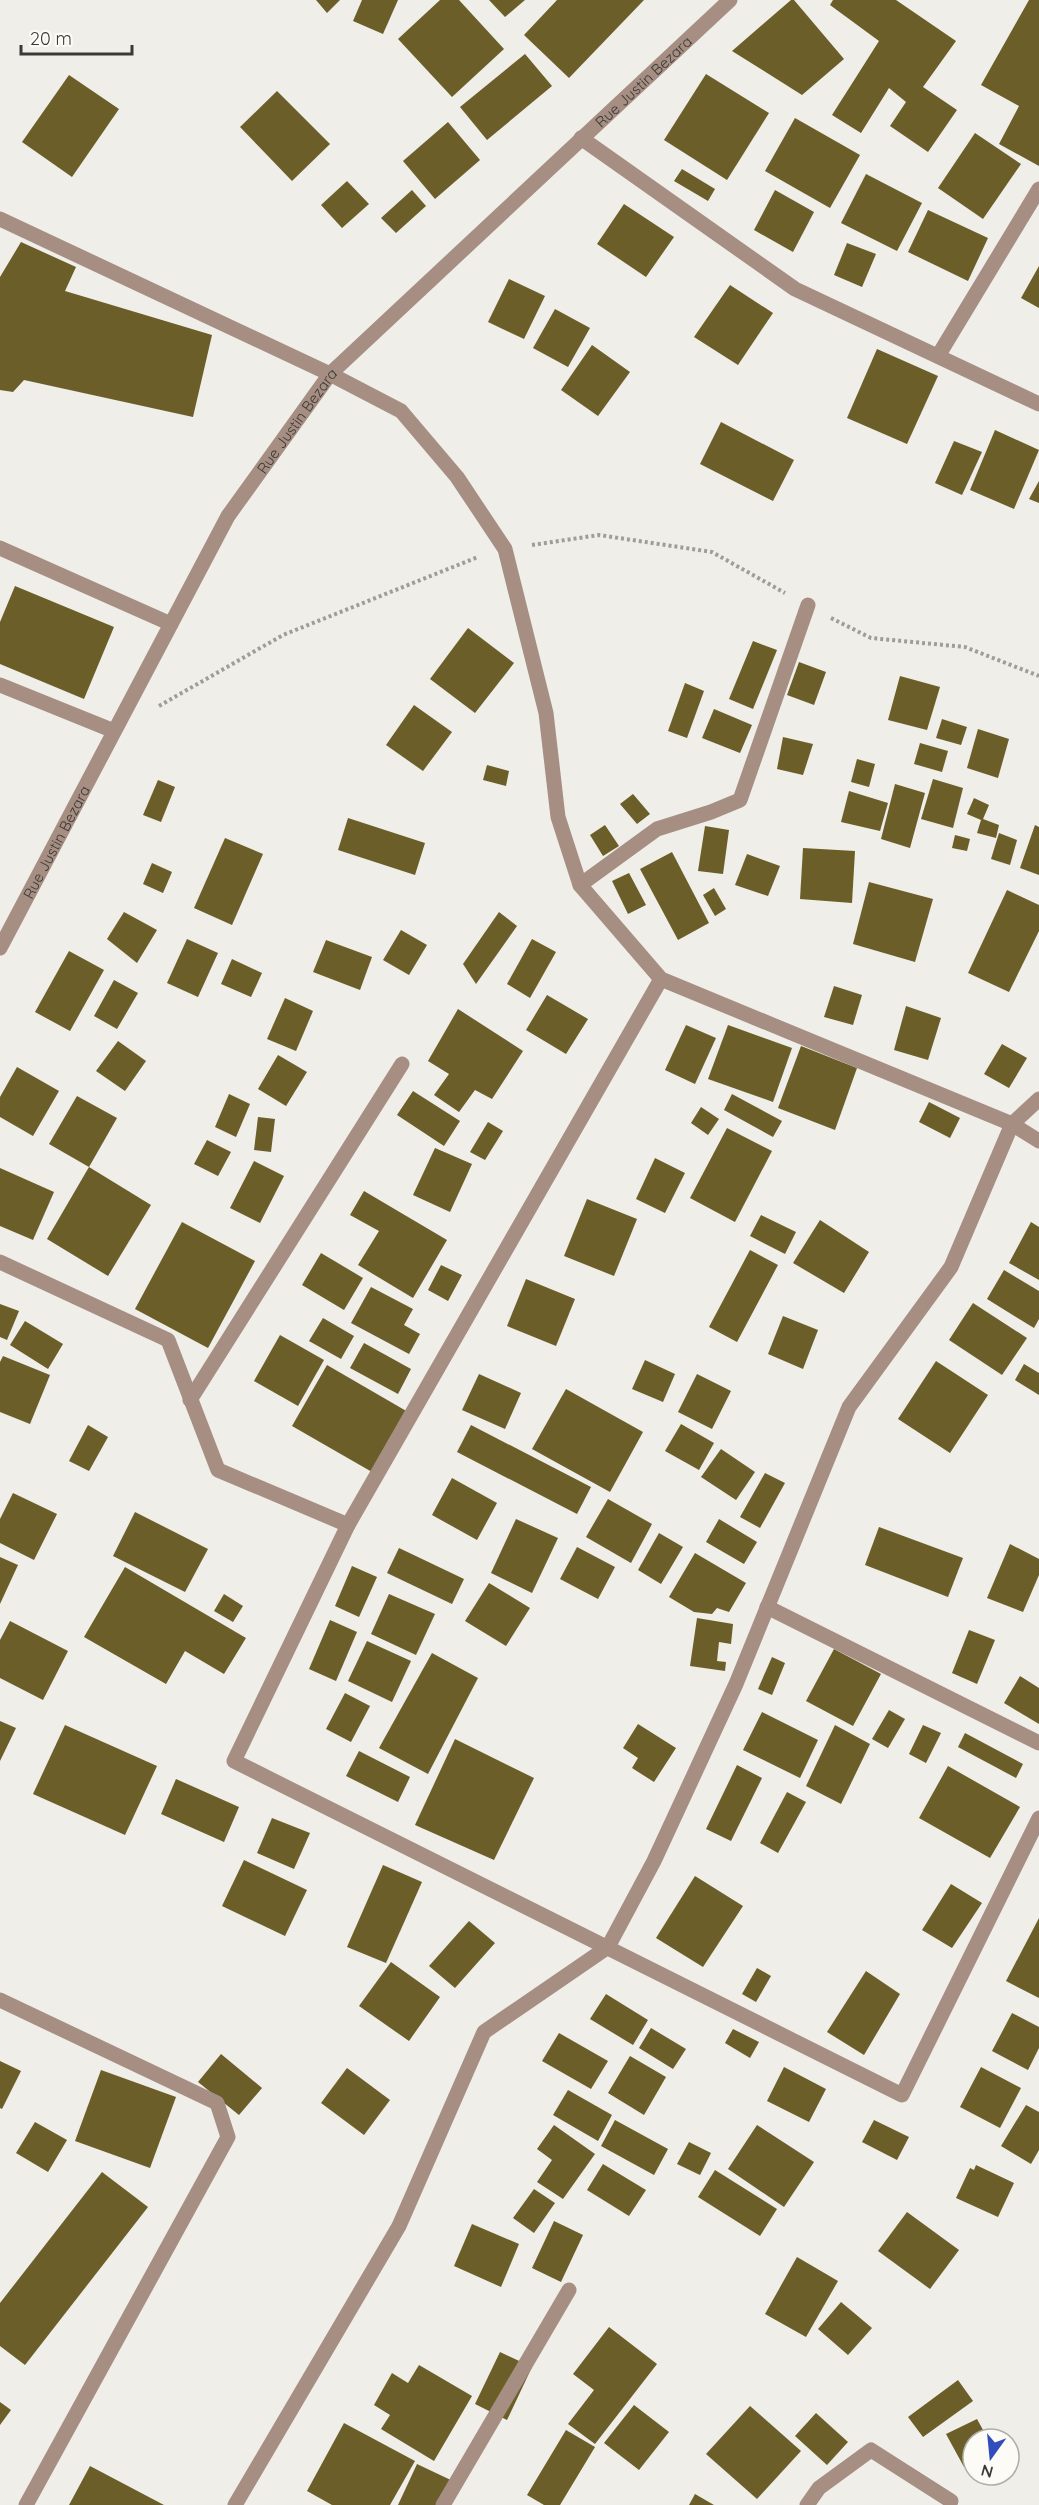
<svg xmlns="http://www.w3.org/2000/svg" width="1039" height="2505" font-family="Quicksand,sans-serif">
<rect width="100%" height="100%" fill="#efeee8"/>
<g fill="#6b5e28">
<path d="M316 0H340L327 13Z"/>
<path d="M362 0H398L383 34 353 21Z"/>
<path d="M440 0H459L504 49 452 97 398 39Z"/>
<path d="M489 0H525L505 17Z"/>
<path d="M557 0H644L569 78 524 35Z"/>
<path d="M791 0H794L844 59 802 95 732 51Z"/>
<path d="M833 0H896L956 41 923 87 957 110 928 152 890 126 906 102 889 88 861 133 832 115 879 41 830 5Z"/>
<path d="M1029 0H1039V166L999 144 1019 106 981 85Z"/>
<path d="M525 54 552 86 487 140 460 107Z"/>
<path d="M706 74 769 113 727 180 664 140Z"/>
<path d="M69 75 119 109 72 177 22 142Z"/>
<path d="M277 91 330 144 292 181 240 127Z"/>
<path d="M795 118 860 155 830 208 765 171Z"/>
<path d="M448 122 480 160 435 199 403 161Z"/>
<path d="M975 133 1021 164 983 219 938 188Z"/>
<path d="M682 169 715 189 708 201 674 181Z"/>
<path d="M866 174 922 203 897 251 841 223Z"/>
<path d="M347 181 369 204 342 228 321 205Z"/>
<path d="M412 190 426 206 396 233 381 218Z"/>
<path d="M775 190 814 212 793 252 754 230Z"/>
<path d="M624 204 674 237 646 277 597 244Z"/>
<path d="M928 210 988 238 968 281 908 252Z"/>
<path d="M21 242 76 267 65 291 212 335 193 417 24 380 13 392 0 390V277Z"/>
<path d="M847 243 876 254 862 287 834 275Z"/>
<path d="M1039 266V308L1021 298Z"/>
<path d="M509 279 545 296 524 339 488 322Z"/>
<path d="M730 285 773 313 738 365 694 337Z"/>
<path d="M555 309 590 328 568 367 533 348Z"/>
<path d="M592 345 630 372 598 416 561 390Z"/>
<path d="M877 349 938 376 907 444 847 418Z"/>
<path d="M721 422 794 460 773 501 700 464Z"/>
<path d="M995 430 1039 450 1014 509 970 490Z"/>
<path d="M954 441 982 452 962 495 935 483Z"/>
<path d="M1039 481V503L1029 499Z"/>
<path d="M15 586 114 627 84 699 0 664V622Z"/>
<path d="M468 628 514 663 475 713 430 679Z"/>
<path d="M753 641 777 650 753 709 729 699Z"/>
<path d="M799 662 826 672 814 705 787 695Z"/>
<path d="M900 676 940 687 927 730 888 720Z"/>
<path d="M685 683 704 691 687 738 668 731Z"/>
<path d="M414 705 452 732 423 771 386 745Z"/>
<path d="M714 709 752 725 740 753 702 738Z"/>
<path d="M942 719 967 727 961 745 936 738Z"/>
<path d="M978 729 1009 739 998 778 967 768Z"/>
<path d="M783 737 813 744 803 775 777 769Z"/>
<path d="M920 743 948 751 942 772 914 764Z"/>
<path d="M857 759 875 764 869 787 851 782Z"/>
<path d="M487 765 509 771 506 786 483 780Z"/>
<path d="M933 779 963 788 953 828 921 819Z"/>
<path d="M158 780 175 787 161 822 143 815Z"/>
<path d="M895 784 925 793 910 848 881 839Z"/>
<path d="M849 791 888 803 880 831 841 822Z"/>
<path d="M633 794 650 814 637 824 620 804Z"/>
<path d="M974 798 989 805 983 819 999 825 996 838 977 833 981 820 967 814Z"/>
<path d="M348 818 425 843 415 875 338 850Z"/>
<path d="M605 825 619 846 603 856 590 835Z"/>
<path d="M1035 825 1039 827V875L1020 868Z"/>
<path d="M705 826 729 830 723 874 698 871Z"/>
<path d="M999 833 1017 840 1010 865 991 859Z"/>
<path d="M955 835 970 839 967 851 952 848Z"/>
<path d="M225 838 263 854 232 925 194 908Z"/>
<path d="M803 848 855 851 852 903 800 899Z"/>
<path d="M672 852 709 923 678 940 640 869Z"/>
<path d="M747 854 780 866 768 896 735 885Z"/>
<path d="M152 863 172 872 163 893 143 884Z"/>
<path d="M629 873 646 905 628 914 612 881Z"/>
<path d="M869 882 933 899 915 962 853 944Z"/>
<path d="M714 888 726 909 715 916 703 895Z"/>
<path d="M1007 890 1039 905V931L1009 992 968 973Z"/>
<path d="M124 912 157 930 137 963 107 939Z"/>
<path d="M499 912 517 926 476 984 463 964Z"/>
<path d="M401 930 427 945 409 975 383 960Z"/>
<path d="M187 939 218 953 198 997 167 983Z"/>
<path d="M532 939 556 952 530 998 507 984Z"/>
<path d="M326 940 372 957 360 990 313 972Z"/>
<path d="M69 951 104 970 70 1031 35 1012Z"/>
<path d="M232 959 262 973 251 997 221 984Z"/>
<path d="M114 980 138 993 117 1029 94 1016Z"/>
<path d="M834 986 862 995 853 1025 824 1017Z"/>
<path d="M547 995 588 1019 566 1054 526 1030Z"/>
<path d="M285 998 313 1011 296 1051 267 1039Z"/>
<path d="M906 1006 941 1018 928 1060 894 1050Z"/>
<path d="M458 1009 523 1051 492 1099 475 1090 459 1112 434 1095 449 1074 428 1061Z"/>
<path d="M686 1025 716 1038 695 1084 665 1070Z"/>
<path d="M728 1025 792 1048 773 1102 708 1079Z"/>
<path d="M118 1041 146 1061 125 1091 96 1071Z"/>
<path d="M1002 1044 1027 1058 1009 1088 984 1074Z"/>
<path d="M801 1046 857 1068 835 1130 778 1108Z"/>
<path d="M278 1055 307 1072 286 1106 258 1089Z"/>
<path d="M17 1067 59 1091 33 1136 0 1117V1097Z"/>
<path d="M413 1091 460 1121 444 1146 397 1115Z"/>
<path d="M229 1094 250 1104 236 1137 215 1127Z"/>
<path d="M732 1094 782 1121 773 1137 724 1110Z"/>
<path d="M77 1096 117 1118 89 1167 49 1144Z"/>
<path d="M929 1102 960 1118 950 1138 919 1122Z"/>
<path d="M701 1107 719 1119 708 1135 691 1123Z"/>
<path d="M258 1117 275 1119 271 1152 254 1150Z"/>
<path d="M488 1122 503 1131 485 1160 470 1152Z"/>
<path d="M727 1128 772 1151 735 1222 690 1198Z"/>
<path d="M207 1140 231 1152 218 1176 194 1164Z"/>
<path d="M435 1148 472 1164 450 1212 413 1195Z"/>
<path d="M655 1158 685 1173 665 1213 636 1199Z"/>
<path d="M254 1161 284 1176 260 1223 230 1208Z"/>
<path d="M89 1167 151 1205 108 1276 47 1239Z"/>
<path d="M0 1168 54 1192 33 1240 0 1226Z"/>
<path d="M364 1191 447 1240 413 1298 358 1265 379 1231 350 1215Z"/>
<path d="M587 1199 637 1219 614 1276 564 1256Z"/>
<path d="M761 1215 796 1232 785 1254 750 1236Z"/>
<path d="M820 1220 869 1252 844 1293 793 1263Z"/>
<path d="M182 1222 255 1261 208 1348 135 1309Z"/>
<path d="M1031 1222 1039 1227V1280L1009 1263Z"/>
<path d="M750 1250 778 1265 737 1342 709 1327Z"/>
<path d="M321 1253 363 1278 344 1310 302 1285Z"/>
<path d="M441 1265 462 1275 448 1301 428 1290Z"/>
<path d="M1004 1270 1039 1291V1319L1034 1328 987 1299Z"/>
<path d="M526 1279 575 1299 556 1346 507 1326Z"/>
<path d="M371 1287 413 1309 404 1325 420 1334 409 1354 351 1323Z"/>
<path d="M973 1303 1027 1338 1002 1375 949 1340Z"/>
<path d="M0 1304 19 1311 7 1340 0 1337Z"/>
<path d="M783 1316 818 1330 803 1369 768 1354Z"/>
<path d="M323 1318 354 1336 341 1359 309 1341Z"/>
<path d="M25 1321 63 1344 48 1369 10 1345Z"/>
<path d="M280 1335 324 1360 298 1406 254 1381Z"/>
<path d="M364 1343 411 1369 398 1394 350 1368Z"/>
<path d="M3 1356 50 1375 30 1424 0 1412V1362Z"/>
<path d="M645 1360 675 1374 663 1402 632 1389Z"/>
<path d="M936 1361 988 1395 950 1453 898 1419Z"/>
<path d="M1024 1364 1039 1373V1395L1015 1380Z"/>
<path d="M327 1365 408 1412 372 1472 292 1426Z"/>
<path d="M479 1374 521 1393 505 1429 462 1410Z"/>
<path d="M697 1374 731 1391 712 1429 678 1412Z"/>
<path d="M566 1389 643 1432 610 1492 532 1449Z"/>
<path d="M681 1424 714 1443 699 1470 665 1451Z"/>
<path d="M88 1425 108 1437 89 1471 69 1461Z"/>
<path d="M471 1425 591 1487 577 1514 457 1452Z"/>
<path d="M721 1449 755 1472 736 1500 701 1477Z"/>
<path d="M765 1473 785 1483 760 1528 740 1517Z"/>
<path d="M452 1478 497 1503 477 1540 432 1515Z"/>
<path d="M13 1493 57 1514 34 1560 0 1543V1519Z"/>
<path d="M608 1499 652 1524 631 1563 586 1537Z"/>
<path d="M135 1512 208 1549 185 1592 113 1556Z"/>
<path d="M516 1519 558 1538 532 1593 491 1573Z"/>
<path d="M719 1519 757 1542 744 1564 706 1542Z"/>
<path d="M879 1527 963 1558 948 1597 865 1565Z"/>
<path d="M659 1533 683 1547 661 1584 638 1570Z"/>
<path d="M1010 1544 1039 1559V1575L1023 1612 987 1598Z"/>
<path d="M577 1547 615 1567 598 1599 560 1579Z"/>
<path d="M399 1548 464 1579 452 1604 387 1573Z"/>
<path d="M695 1553 746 1583 729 1612 717 1608 712 1614 694 1612 669 1597Z"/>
<path d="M0 1557 18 1565 0 1604Z"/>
<path d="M352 1566 377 1577 359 1617 335 1606Z"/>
<path d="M125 1567 246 1638 224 1674 185 1651 166 1684 84 1637Z"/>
<path d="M489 1583 530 1608 506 1646 465 1621Z"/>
<path d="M224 1594 243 1606 233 1622 214 1611Z"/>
<path d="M389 1594 435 1614 416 1655 371 1634Z"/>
<path d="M697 1618 733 1624 731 1644 719 1642 717 1661 726 1662 725 1671 690 1666Z"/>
<path d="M330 1620 357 1632 336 1681 309 1669Z"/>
<path d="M10 1621 68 1651 43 1700 0 1678V1640Z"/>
<path d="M969 1630 995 1640 977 1684 952 1673Z"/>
<path d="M367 1641 411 1661 392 1702 348 1681Z"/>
<path d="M834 1649 881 1674 853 1726 806 1701Z"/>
<path d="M432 1653 478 1678 428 1774 379 1748Z"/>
<path d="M772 1657 785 1663 772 1695 758 1689Z"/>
<path d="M1020 1676 1039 1688V1724L1004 1703Z"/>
<path d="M345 1693 370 1706 351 1742 326 1729Z"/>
<path d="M889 1710 905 1719 888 1748 872 1739Z"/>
<path d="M762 1712 818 1740 800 1778 743 1750Z"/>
<path d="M0 1721 16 1728 0 1761Z"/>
<path d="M638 1724 676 1748 654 1782 632 1768 638 1758 623 1748Z"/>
<path d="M65 1725 157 1766 125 1835 33 1794Z"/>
<path d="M835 1725 870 1744 841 1804 806 1786Z"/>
<path d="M923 1725 941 1733 926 1763 909 1754Z"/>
<path d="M965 1733 1023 1764 1016 1778 958 1747Z"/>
<path d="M455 1739 534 1778 494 1860 415 1825Z"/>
<path d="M359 1751 410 1777 398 1802 346 1776Z"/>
<path d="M737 1765 762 1778 731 1841 706 1829Z"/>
<path d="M948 1766 1020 1807 990 1858 919 1818Z"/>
<path d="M176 1779 239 1807 224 1842 161 1814Z"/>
<path d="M787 1792 806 1802 778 1853 760 1843Z"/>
<path d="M272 1818 310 1833 294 1869 257 1853Z"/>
<path d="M244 1860 307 1890 285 1936 222 1906Z"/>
<path d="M383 1865 422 1882 386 1963 347 1947Z"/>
<path d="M695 1876 743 1906 703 1967 656 1938Z"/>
<path d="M951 1884 982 1903 952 1948 922 1930Z"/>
<path d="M1039 1918V1998L1006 1981Z"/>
<path d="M469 1921 495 1943 455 1988 429 1966Z"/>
<path d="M391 1962 440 1997 409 2041 359 2006Z"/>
<path d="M757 1968 771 1976 756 2002 742 1994Z"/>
<path d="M866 1971 900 1994 864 2055 827 2032Z"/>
<path d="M606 1994 648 2020 633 2045 590 2019Z"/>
<path d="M1012 2013 1039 2027V2048L1028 2070 992 2051Z"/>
<path d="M651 2028 686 2049 673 2069 639 2048Z"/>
<path d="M733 2029 759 2042 750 2058 725 2043Z"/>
<path d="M559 2033 608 2061 591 2089 542 2061Z"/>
<path d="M221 2054 262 2088 239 2115 198 2082Z"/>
<path d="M630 2056 666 2077 644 2115 608 2093Z"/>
<path d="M0 2061 21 2071 2 2109 0 2108Z"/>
<path d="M784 2067 826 2089 809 2122 767 2101Z"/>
<path d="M981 2067 1021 2088 1000 2128 960 2107Z"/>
<path d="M347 2068 390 2100 364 2135 321 2103Z"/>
<path d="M101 2070 176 2097 150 2168 75 2141Z"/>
<path d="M568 2090 612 2115 598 2141 553 2115Z"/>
<path d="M1026 2105 1039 2112V2150L1031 2164 1001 2146Z"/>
<path d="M615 2120 668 2149 654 2175 601 2146Z"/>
<path d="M874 2120 909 2137 897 2160 862 2142Z"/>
<path d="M35 2122 67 2140 48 2172 16 2153Z"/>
<path d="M554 2125 595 2154 563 2199 537 2182 552 2160 537 2149Z"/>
<path d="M757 2125 814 2162 784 2207 728 2169Z"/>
<path d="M689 2142 711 2153 700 2175 677 2164Z"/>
<path d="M603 2164 646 2190 629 2216 587 2190Z"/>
<path d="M976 2165 1014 2183 998 2217 956 2198 970 2168 974 2170Z"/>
<path d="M715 2170 777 2209 760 2236 698 2197Z"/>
<path d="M102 2172 148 2207 25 2365 0 2346V2303Z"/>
<path d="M534 2189 555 2203 534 2233 513 2218Z"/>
<path d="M907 2212 959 2250 930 2289 878 2251Z"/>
<path d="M554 2221 583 2235 561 2282 532 2268Z"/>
<path d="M472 2224 519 2244 501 2287 454 2266Z"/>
<path d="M797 2257 838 2281 806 2337 765 2314Z"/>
<path d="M841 2302 872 2328 848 2355 818 2329Z"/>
<path d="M609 2327 657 2364 595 2444 568 2424 594 2390 573 2374Z"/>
<path d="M500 2352 532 2367 507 2420 475 2404Z"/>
<path d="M419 2365 472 2396 434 2461 381 2429 390 2415 374 2405 392 2373 408 2383Z"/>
<path d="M958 2380 973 2401 923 2437 908 2417Z"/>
<path d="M0 2402 11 2410 0 2425Z"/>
<path d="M634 2405 669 2432 639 2470 604 2443Z"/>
<path d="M750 2406 801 2451 757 2499 706 2454Z"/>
<path d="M816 2413 848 2442 827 2465 795 2436Z"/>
<path d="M977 2419 988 2439H973V2462L964 2467 946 2434Z"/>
<path d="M344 2423 415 2461 390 2505H332L307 2491Z"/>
<path d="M566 2430 595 2447 560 2505H544L527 2495Z"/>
<path d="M417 2464 457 2483 447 2505H398Z"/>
<path d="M90 2466 164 2505H69Z"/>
<path d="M695 2494 714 2505H689Z"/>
</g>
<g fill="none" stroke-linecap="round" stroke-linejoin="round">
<g stroke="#9e9d99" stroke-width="4" stroke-dasharray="3 3" stroke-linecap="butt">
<path d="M532 545 599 535 712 552 785 593"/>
<path d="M831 618 871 638 965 647 1039 676"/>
<path d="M159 706 283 635 478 557"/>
</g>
<g stroke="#a68e82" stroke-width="15">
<path d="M581 138 795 289 1039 404"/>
<path d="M0 219 330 374 401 411 457 477 505 549 546 713 558 817 580 885 661 979 1012 1124 1039 1141"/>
<path d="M938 356 1039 189"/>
<path d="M0 548 171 624"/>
<path d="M0 685 114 731"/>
<path d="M580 885 657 829 711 812 740 800 808 605"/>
<path id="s1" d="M0 948 228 516 330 374 730 0"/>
<path d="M0 1262 168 1340 218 1470 348 1525 661 979"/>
<path d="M190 1400 402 1064"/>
<path d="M348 1525 234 1761 902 2095 1039 1818"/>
<path d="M767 1607 1039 1743"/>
<path d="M0 2000 217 2103 228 2137 26 2505"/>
<path d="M235 2505 399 2226 484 2032 608 1947 654 1861 736 1684 849 1407 951 1267 1012 1124 1039 1099"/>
<path d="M443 2505 569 2290"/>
<path d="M807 2505 819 2488 871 2450 951 2501"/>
</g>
</g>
<g text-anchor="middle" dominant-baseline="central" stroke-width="6" stroke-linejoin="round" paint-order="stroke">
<g font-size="15" fill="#3b3a38" stroke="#fdfbf6">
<text stroke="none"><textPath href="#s1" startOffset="1092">Rue Justin Bezara</textPath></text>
<text stroke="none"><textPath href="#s1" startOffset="606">Rue Justin Bezara</textPath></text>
<text stroke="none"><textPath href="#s1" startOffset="120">Rue Justin Bezara</textPath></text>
</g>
</g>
<g transform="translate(991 2457) rotate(195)"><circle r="28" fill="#fdfbf6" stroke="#afaeaa" stroke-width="1.5"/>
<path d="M0-4.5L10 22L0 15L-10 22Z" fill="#304dbe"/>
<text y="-9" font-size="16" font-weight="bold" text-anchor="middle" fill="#3b3a38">N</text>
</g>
<path d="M21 45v9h111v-9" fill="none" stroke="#3b3a38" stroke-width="3"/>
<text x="30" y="45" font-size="18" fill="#3b3a38" stroke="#fdfbf6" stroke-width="4.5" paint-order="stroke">20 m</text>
</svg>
